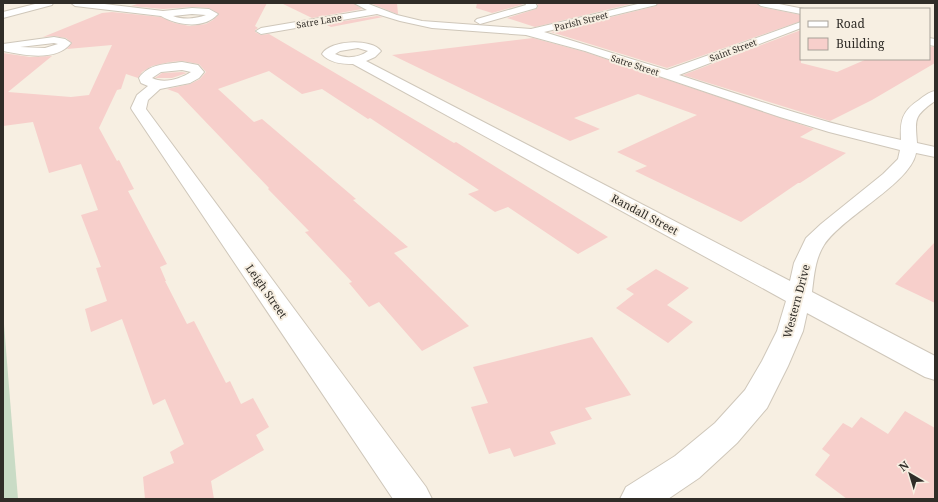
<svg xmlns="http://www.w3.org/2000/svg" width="938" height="502" font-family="'Noto Serif',serif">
<rect width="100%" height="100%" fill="#f7efe2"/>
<path fill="#c9dbc5" d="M3 312 18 499H3Z"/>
<g fill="#f7cfcb">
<path d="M140 3H267L255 26 258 28 255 30V32L261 35 269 34 454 143 456 142 608 237 578 254 508 207 495 212 468 194 479 190 370 118 368 119 322 89 302 94 269 71 218 89 254 122 262 119 356 199 353 200 408 247 394 253 469 326 422 351 379 302 369 307 349 283 352 282 305 232 309 231 268 189 269 188 178 93 167 89 190 84 200 79 206 72 199 64 182 61 170 62 152 66 142 72 138 78 126 74 121 89 117 90 99 128 117 161 119 160 134 189 128 191 167 264 160 267 166 281H165L187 324 194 321 226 383 230 381 241 404 253 398 269 427 256 435 264 450 211 481 214 499H145L143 477 174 463 170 452 184 444 165 399 153 405 122 319 91 332 85 309 107 301 96 268 101 267 81 215 98 210 81 164 49 173 33 122 3 126V53L30 57 52 56 8 92 71 97 89 95 112 45 67 49 72 43 66 38 54 36 43 37 102 13 112 12 161 17 174 23 190 26 206 24 213 20 219 14 209 8 192 7 163 9 131 6Z"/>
<path d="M281 3H353L362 9 312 18Z"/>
<path d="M370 3H397L398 14H397Z"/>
<path d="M477 3H524V4L492 13 476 8Z"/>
<path d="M537 3H635L535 27 507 18 536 9 538 7Z"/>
<path d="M658 3H756L761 7 801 15V21L667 68 551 32 656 6Z"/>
<path d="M377 16 383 17 331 27 325 24Z"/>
<path d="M801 30V63L837 72 867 59H929V47H935V63L872 100 830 121 683 75Z"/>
<path d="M533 38 585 52 814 129 800 137 846 153 800 183H798L741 222 635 171 647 166 617 152 697 115 638 94 574 118 600 129 570 141 392 55Z"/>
<path d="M182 72 187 73 172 78H155L162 73Z"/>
<path d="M935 242V303L895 284Z"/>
<path d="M656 269 689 288 667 305 693 322 668 343 616 308 634 294 626 289Z"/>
<path d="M592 337 631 395 585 408 592 419 550 432 556 444 514 457 510 448 489 454 471 407 488 403 473 367Z"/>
<path d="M905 411 935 428V499H847L815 475 830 455 822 449 843 423 852 428 861 417 888 434Z"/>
</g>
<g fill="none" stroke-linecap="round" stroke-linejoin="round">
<defs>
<g id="minor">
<path d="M39 3H53L52 5 3 18V12Z"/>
<path d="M71 3H96L163 11 192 8 209 9 218 14C204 30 176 25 161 16L75 6ZM192 14 206 15C196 19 183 20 173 16Z"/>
<path d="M354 3H366L397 15 422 21 531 29 642 3H657L656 5 544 32 667 70 801 22V28L679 75C752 99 825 124 901 140 900 121 902 111 919 100 924 96 929 92 935 91V101C914 116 915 118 917 143L935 147V157L916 153C910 184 843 216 824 245 815 259 814 276 812 292L935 356V380L925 377 807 313 803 331 788 366 767 408 737 443 699 478 668 499H620L626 487 675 456 715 423 745 390 762 361 777 331 786 301 353 64C342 64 329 63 322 54 330 40 371 38 381 51L375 57 366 61 790 281 794 263 806 238 821 224 883 174 898 159 900 150 829 132 780 117 585 51 526 35 432 28 400 21 377 14 261 34 256 31 261 28 367 10ZM358 48 368 51C359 58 345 59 335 54L340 51Z"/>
<path d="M525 3H535L537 6 536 8 480 24 475 21 477 19 526 5Z"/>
<path d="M757 3H774L804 9H801V14L761 6Z"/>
<path d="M54 37 65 39 71 43C57 62 23 55 3 51V44ZM54 43 58 44 45 48 20 47Z"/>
<path d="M929 38 935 39V46L929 45Z"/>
<path d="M182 62 198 65 204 72 199 78 190 83 160 89 148 100 146 109 426 487 432 499H393L132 110 131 108 137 95 148 86 141 83 139 78C148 64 166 64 182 62ZM182 70 191 72C180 79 164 84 152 78L161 72Z"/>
</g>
</defs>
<use href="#minor" stroke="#cfc7ba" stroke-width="2"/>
<use href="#minor" fill="#fff" fill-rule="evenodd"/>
</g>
<g text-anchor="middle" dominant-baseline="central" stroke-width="4" stroke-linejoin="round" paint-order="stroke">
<g font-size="9" fill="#302d28" stroke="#f7efe2">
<text transform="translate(319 21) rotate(-10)">Satre Lane</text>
<text transform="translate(581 21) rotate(-14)">Parish Street</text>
<text transform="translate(733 50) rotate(-20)">Saint Street</text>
<text transform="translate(635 65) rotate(18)">Satre Street</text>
</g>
<g font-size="11" fill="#302d28" stroke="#f7efe2">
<text transform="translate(645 214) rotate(28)">Randall Street</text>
<text transform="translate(267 291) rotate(55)">Leigh Street</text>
<text transform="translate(796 301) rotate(-75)">Western Drive</text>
</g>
</g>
<rect width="938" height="502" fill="none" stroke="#302d28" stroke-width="8"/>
<rect x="800" y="8" width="130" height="52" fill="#f7efe2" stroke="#a7a198"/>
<rect x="808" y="21" width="20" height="6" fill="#ffffff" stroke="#a7a198"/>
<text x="836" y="28" font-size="12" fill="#302d28">Road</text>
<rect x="808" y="38" width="20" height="12" fill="#f7cfcb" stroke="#a7a198"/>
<text x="836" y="48" font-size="12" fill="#302d28">Building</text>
<g transform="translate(910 474) rotate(322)" stroke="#f7efe2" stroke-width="3" paint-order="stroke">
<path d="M0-3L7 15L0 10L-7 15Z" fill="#302d28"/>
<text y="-6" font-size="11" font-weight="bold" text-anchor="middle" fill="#302d28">N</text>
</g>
</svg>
